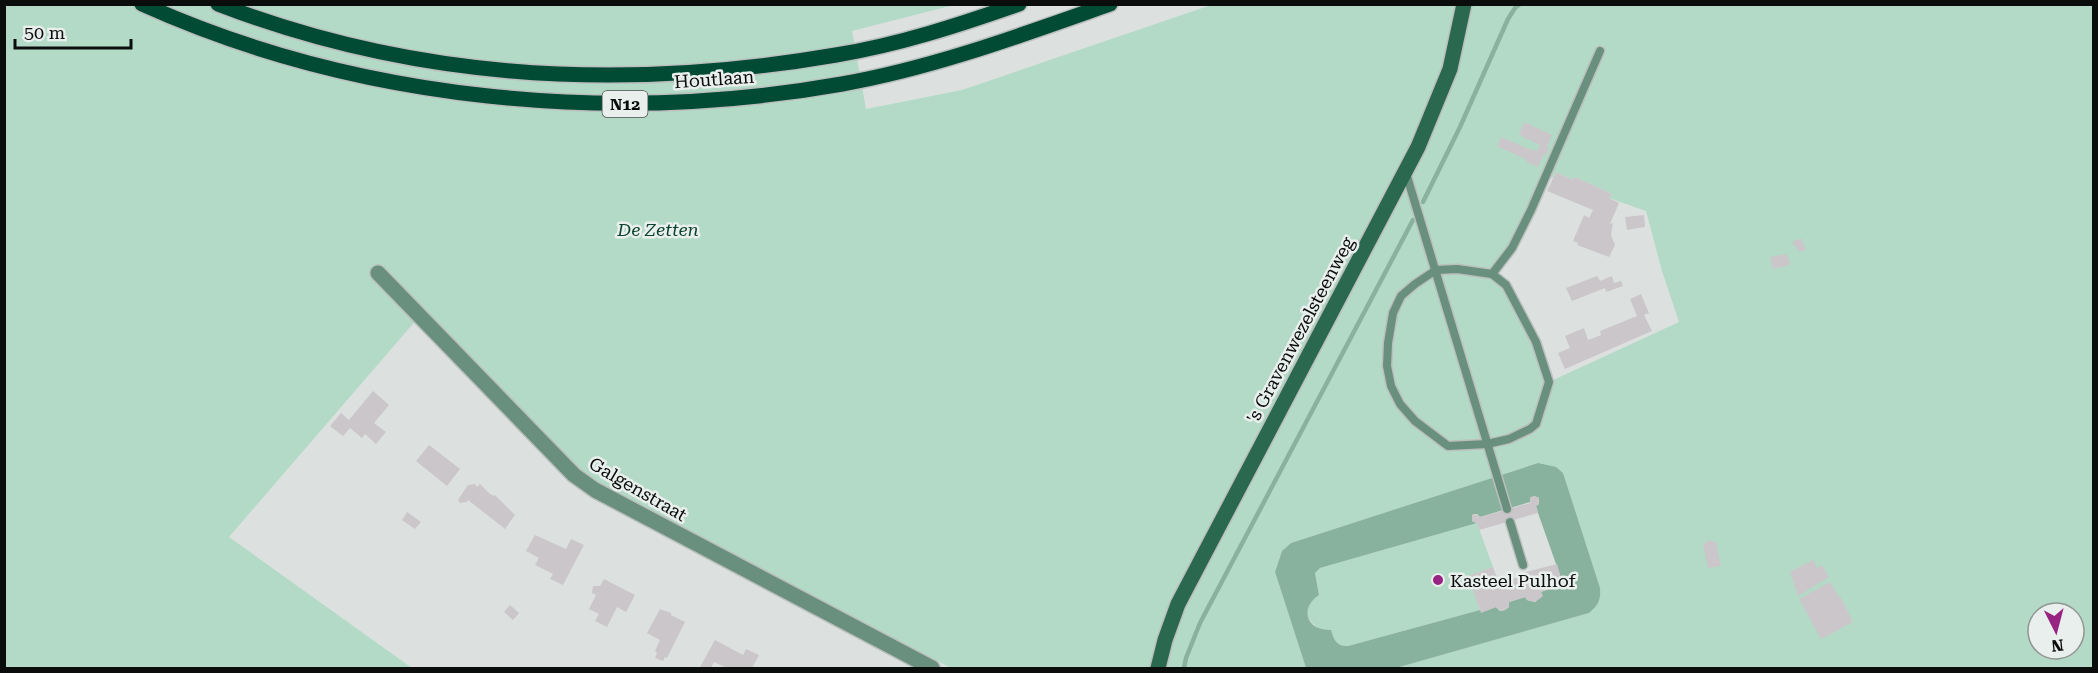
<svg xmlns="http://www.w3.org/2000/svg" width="2098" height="673" font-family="'Roboto Serif',serif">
<rect width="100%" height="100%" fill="#dce1df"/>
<g fill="#b3dac7" fill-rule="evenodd">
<path d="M4 5H954L852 31 866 109 962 90 1211 5H2093V668H1396L1589 613 1538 463 1291 543 1282 551 1275 572 1306 668H951L603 487 579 470 424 311 229 537 412 668H5ZM1556 172 1573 180 1575 177 1612 194 1609 198 1646 211 1662 271 1679 322 1549 382C1535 344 1524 300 1492 274L1531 210 1546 176 1553 178ZM2038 613H2074V649H2038Z"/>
<path d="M1477 523 1493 567 1469 576 1480 610 1348 646C1337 646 1332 638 1323 632 1307 620 1297 609 1319 595L1315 573 1320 568Z"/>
</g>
<path fill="#89b29e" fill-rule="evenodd" d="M1538 463 1556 467 1563 473 1600 588C1601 600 1598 606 1589 613L1396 668H1306L1275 572 1282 551 1291 543ZM1534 496 1539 498V504L1536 506 1538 513 1561 578 1566 581 1564 587 1557 586 1541 592 1542 596 1535 602 1527 600 1525 597 1509 602V607L1505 610 1500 611 1496 607 1482 612 1480 610 1348 646C1336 646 1334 640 1331 630 1306 631 1299 608 1319 595L1315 573 1320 568 1477 523 1472 521 1473 514H1477L1480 517 1530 502V498Z"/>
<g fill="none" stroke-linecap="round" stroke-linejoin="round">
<g stroke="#89b29e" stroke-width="4.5">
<path d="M1423 202 1460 127 1508 19 1515 8 1520 4"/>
<path d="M1184 668 1186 658 1200 623 1413 220"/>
</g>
</g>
<g fill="#cbc6c9">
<path d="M1524 122 1552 135 1547 147 1549 148 1546 155 1544 154 1538 167 1526 162 1527 160 1497 146 1501 137 1531 150 1532 149 1537 151 1540 145 1519 135Z"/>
<path d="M1556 172 1573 180 1575 177 1612 194 1609 198 1619 203 1610 224 1613 223 1611 235 1615 245 1609 257 1577 245 1578 243 1573 241 1584 215 1589 218 1593 210 1547 191Z"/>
<path d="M1644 215 1645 227 1627 230 1625 217Z"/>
<path d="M1801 238 1806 250 1799 252 1792 242Z"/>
<path d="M1787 254 1790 265 1773 269 1770 257Z"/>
<path d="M1597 276 1600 281 1612 276 1614 283 1621 281 1623 286 1606 292 1605 288 1572 301 1566 288Z"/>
<path d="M1641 294 1649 313 1644 315 1652 331 1565 369 1558 353 1570 348 1565 336 1584 328 1588 340 1601 335 1600 331 1637 316 1630 299Z"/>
<path d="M373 391 389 405 374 423 386 432 376 444 365 434 362 438 350 428 343 436 330 426 341 413 349 420Z"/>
<path d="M429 445 460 469 447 486 416 461Z"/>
<path d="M475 484 477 487 480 484 490 494 494 496 495 495 515 515 505 529 468 500 467 502 460 503 458 500 468 485Z"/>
<path d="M1534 496 1539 498V504L1536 506 1538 513 1479 530 1477 523 1472 521V515L1475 514 1480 517 1512 508 1530 503V498Z"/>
<path d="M407 512 421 522 415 529 402 520Z"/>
<path d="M535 535 566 549 571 539 584 545 563 585 550 579 553 574 535 565 539 558 526 551Z"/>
<path d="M1708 540 1716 542 1721 566 1708 568 1703 545Z"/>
<path d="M1813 560 1817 568 1822 565 1829 577 1798 596 1790 572Z"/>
<path d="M1557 564 1561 578 1566 581 1564 587 1557 586 1541 592 1543 596 1535 602 1527 600 1525 597 1509 602V607L1505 610 1501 611 1496 607 1481 613 1468 576 1493 567 1499 583 1518 577 1523 574 1522 573Z"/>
<path d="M604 579 635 595 626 612 617 607 607 627 595 621 599 614 589 609 596 595 592 593 593 586H600Z"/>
<path d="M1830 582 1839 597 1840 596 1853 622 1821 639 1799 599Z"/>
<path d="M510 605 519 613 513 620 504 612Z"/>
<path d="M660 609 671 613V615L685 622 667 658 665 657 663 661 655 658 657 653 655 651 660 640 647 633Z"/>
<path d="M715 640 743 655 746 649 759 655 752 668H727L714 662 711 668H702L700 667Z"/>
</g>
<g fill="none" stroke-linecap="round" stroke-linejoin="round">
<defs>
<g id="lane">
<path d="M1406 173 1507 509"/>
<path d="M1457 269 1492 274 1506 285 1536 342 1549 382 1536 424 1530 429 1509 439 1487 444 1448 446 1415 421 1400 404 1391 386 1387 366 1388 343 1393 313 1401 296 1415 284 1436 270Z"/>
<path d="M1492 274 1512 248 1531 210 1600 51"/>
<path d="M1510 522 1523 565"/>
</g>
<path id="street" d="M378 273 574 475 595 490 932 668"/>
<path id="secondary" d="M1158 668 1165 640 1178 604 1418 147 1450 69 1464 4"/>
<g id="primary">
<path d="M142 4C357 101 611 125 842 84 933 68 1022 35 1110 4"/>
<path d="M218 4C417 81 627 91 836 55 898 45 959 25 1019 4"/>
</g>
</defs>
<use href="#lane" stroke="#bbbfbd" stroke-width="11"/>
<use href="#street" stroke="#bbbfbd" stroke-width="18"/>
<use href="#secondary" stroke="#bbbfbd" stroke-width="18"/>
<use href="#primary" stroke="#bbbfbd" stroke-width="18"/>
<use href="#lane" stroke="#698f7e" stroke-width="8"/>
<use href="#street" stroke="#698f7e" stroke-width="15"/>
<use href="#secondary" stroke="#2a6850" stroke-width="15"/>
<use href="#primary" stroke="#014a33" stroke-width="15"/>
</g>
<circle fill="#972482" stroke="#e9efec" stroke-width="2" cx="1438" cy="580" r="6"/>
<g text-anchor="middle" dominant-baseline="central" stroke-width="5" stroke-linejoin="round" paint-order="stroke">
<rect fill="#e9efec" stroke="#4e514f" stroke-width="1.5" x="602.5" y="91" width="45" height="26" rx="4.5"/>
<g font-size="16" font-weight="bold" fill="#0b0d0c">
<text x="625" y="104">N12</text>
</g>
<g font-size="18" fill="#0b0d0c" stroke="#e9efec">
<text transform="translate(714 79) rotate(-4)">Houtlaan</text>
<text transform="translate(1300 330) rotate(-62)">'s Gravenwezelsteenweg</text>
<text transform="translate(638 489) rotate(30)">Galgenstraat</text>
</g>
<g font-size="18" font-style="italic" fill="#0c4330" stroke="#e9efec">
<text x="658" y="229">De Zetten</text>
</g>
<g font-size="18" fill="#0b0d0c" stroke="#e9efec" text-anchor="start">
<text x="1450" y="580">Kasteel Pulhof</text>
</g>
</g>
<rect width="2098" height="673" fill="none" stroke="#0b0d0c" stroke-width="12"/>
<g transform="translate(2056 631) rotate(174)"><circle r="28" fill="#e9efec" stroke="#909592" stroke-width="1.5"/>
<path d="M0-4.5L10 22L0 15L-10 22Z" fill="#972482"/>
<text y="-9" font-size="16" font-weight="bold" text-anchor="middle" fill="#0b0d0c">N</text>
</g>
<path d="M15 39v9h116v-9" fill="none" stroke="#0b0d0c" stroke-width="3"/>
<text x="24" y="39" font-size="18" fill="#0b0d0c" stroke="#e9efec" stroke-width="4.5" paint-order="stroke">50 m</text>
</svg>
